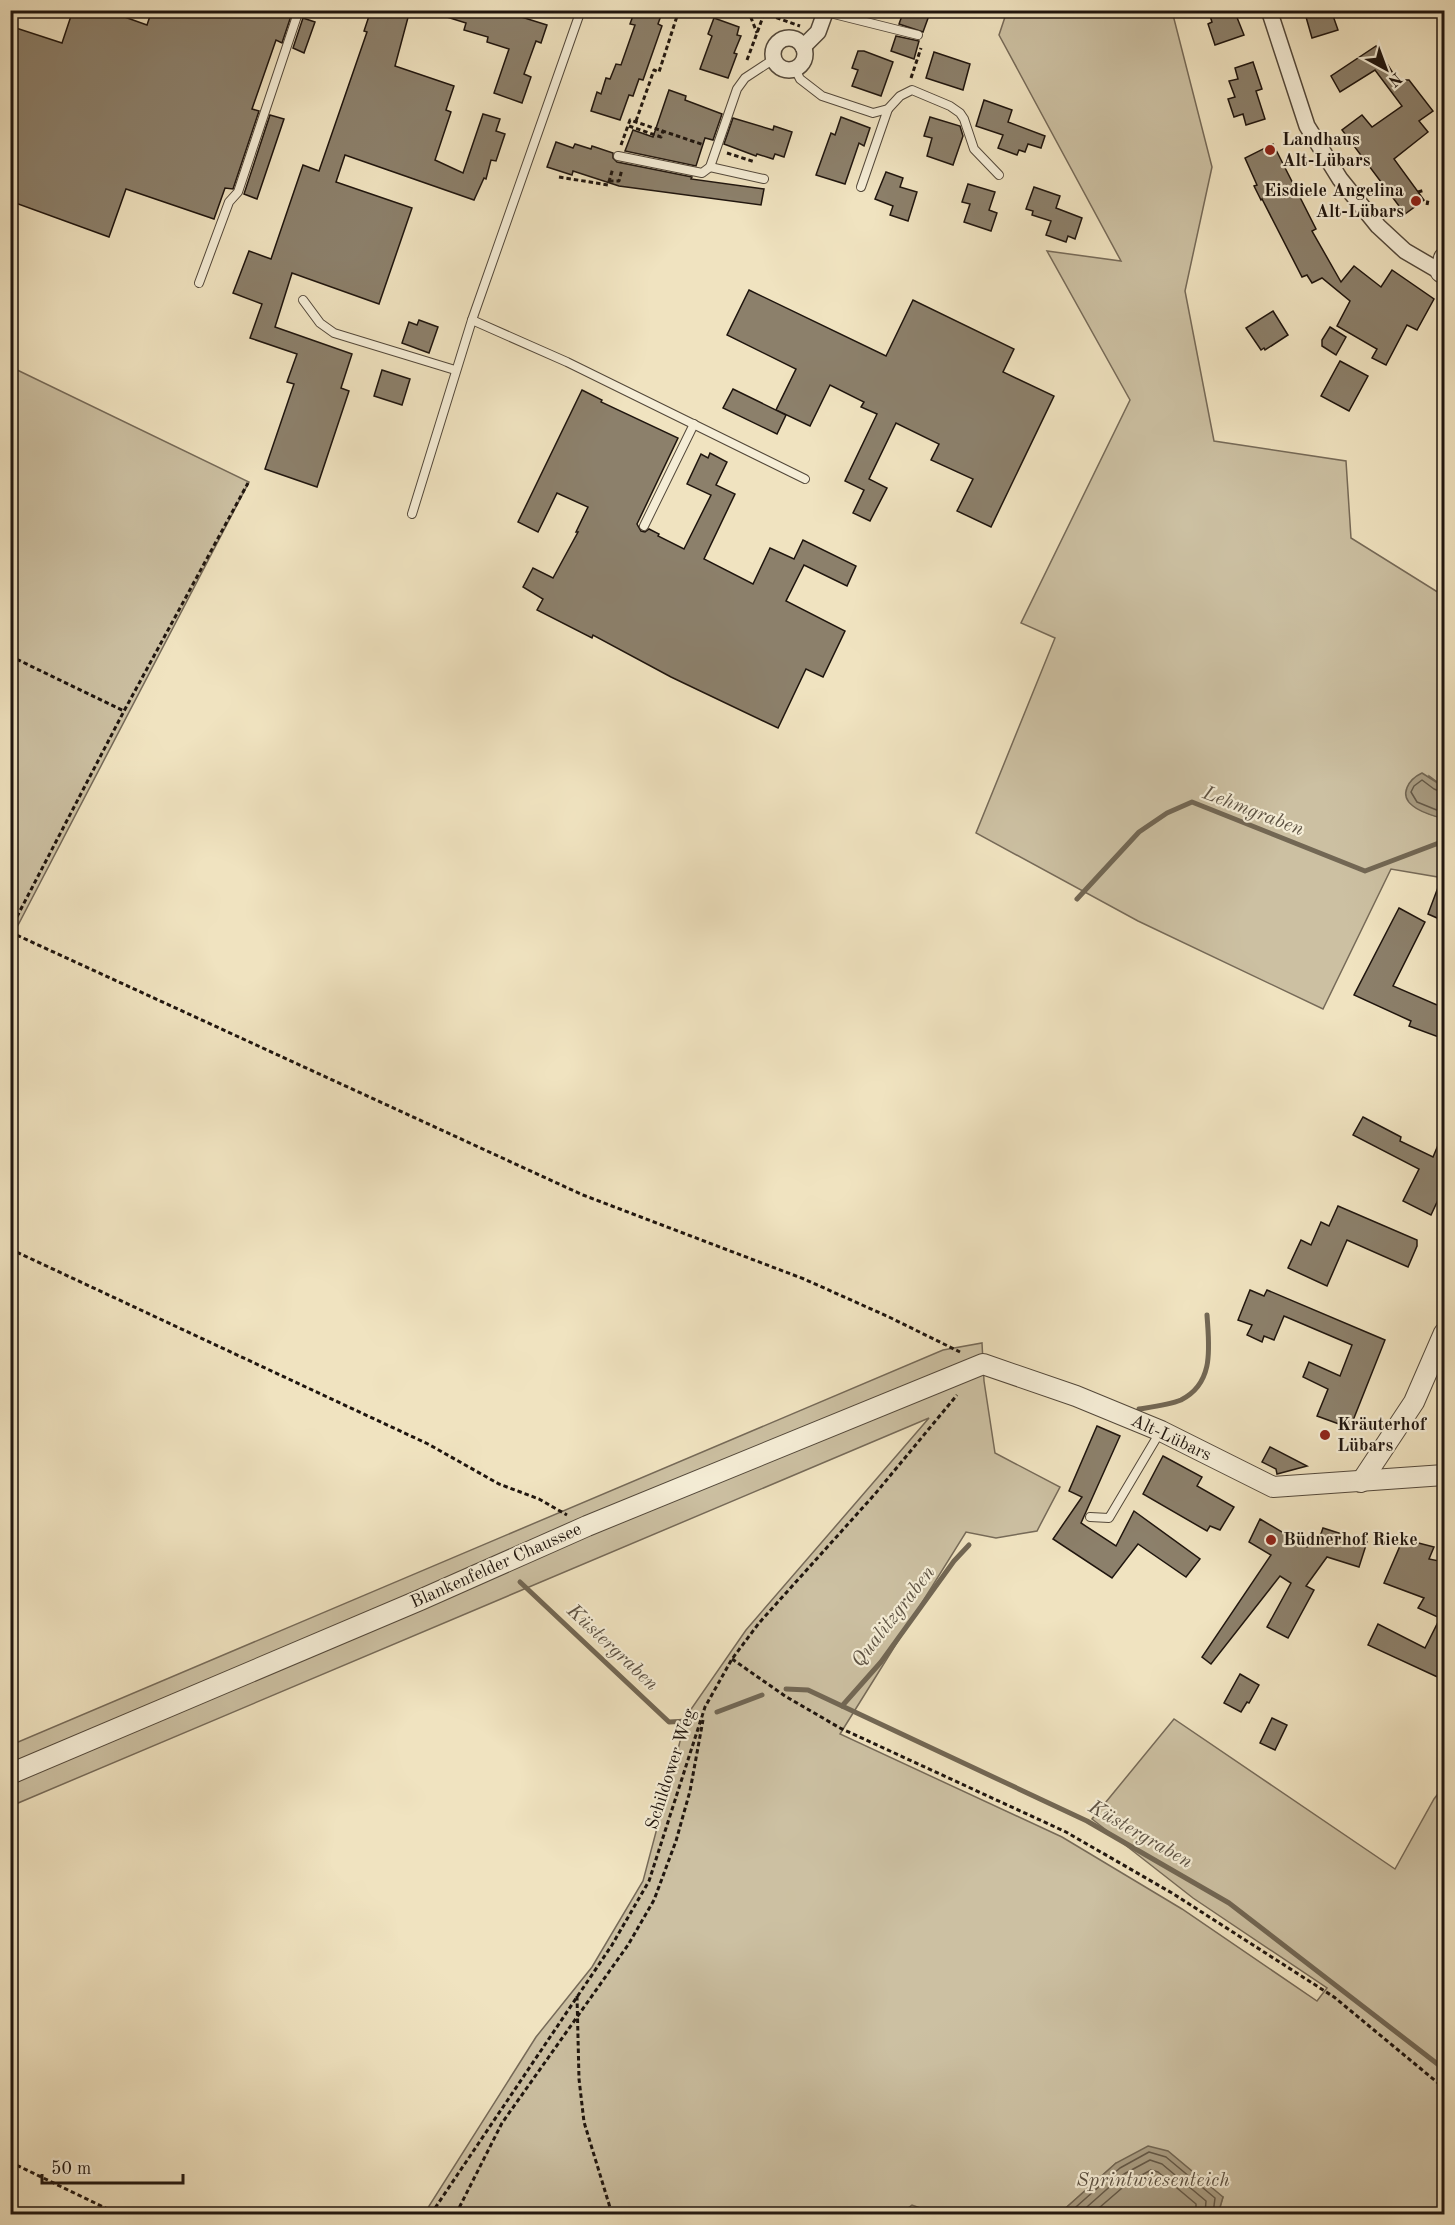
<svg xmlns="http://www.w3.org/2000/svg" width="1455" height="2225" font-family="'Old Standard TT',serif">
<rect width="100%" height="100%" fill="#f0e3c0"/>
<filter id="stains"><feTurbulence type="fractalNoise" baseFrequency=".00333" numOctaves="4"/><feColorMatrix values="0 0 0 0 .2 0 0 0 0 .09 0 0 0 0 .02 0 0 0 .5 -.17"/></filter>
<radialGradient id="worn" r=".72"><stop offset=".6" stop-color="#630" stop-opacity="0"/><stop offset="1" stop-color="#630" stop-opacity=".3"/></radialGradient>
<g fill="#ccc0a2" stroke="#766a58" stroke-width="1.5">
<path d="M1007 11H1172L1212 167 1185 291 1214 441 1346 461 1351 538 1444 596V787L1429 776 1427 813 1444 819V878L1391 869 1323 1009 1138 921 976 833 1055 638 1021 623 1130 400 1047 251 1121 261 999 35Z"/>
<path d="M11 367 249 482 16 929 10 926Z"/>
<path d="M982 1343 984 1381 995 1453 1060 1487 1037 1531 996 1538 966 1532 840 1734 1062 1837 1182 1909 1317 2001 1327 1988 1193 1898 1092 1819 1174 1719 1395 1869 1434 1799 1444 1786V2214H1218L1223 2197 1116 2163 1059 2214H937L912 2205 900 2214H424L536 2037 592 1967 643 1881 687 1715 746 1630 929 1418 11 1806V1745L943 1350Z"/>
</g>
<g fill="#a99d83" stroke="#726754" stroke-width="1.5">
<path d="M1422 773 1444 787V819C1435 816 1421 813 1413 806 1398 795 1409 779 1422 773Z"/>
<path d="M1148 2146 1168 2151 1223 2197 1218 2214H1059L1116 2163Z"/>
</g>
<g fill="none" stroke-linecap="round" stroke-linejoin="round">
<g stroke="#645948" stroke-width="1.5">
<path d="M1444 793 1434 789 1422 780 1414 786 1411 792 1417 802 1444 813"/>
<path d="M1068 2214 1120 2168 1149 2152 1166 2157 1215 2198 1213 2214"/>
<path d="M1079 2214 1124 2174 1150 2160 1162 2164 1206 2201 1205 2214"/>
<path d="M1092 2214 1129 2182 1151 2170 1158 2172 1196 2204V2214"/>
</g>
<g stroke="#726754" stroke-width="5">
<path d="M1077 899 1139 832 1167 813 1192 802 1365 871 1444 841"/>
<path d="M1139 1409C1152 1407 1169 1405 1181 1400 1215 1383 1209 1346 1207 1315"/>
<path d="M520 1582 669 1722 688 1721"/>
<path d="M786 1689 808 1690 1087 1821 1229 1903 1444 2069"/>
<path d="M842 1706 881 1662 954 1561 969 1545"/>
<path d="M717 1712 762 1695"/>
</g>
</g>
<g fill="#8c806b" stroke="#1f150e" stroke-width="1.5">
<path d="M73 10H105L147 25 152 10H284L292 13 282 43 276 40 252 109 259 111 233 189 225 188 214 219 126 189 109 237 10 201V26L62 43Z"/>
<path d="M371 10H410L395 66 454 86 446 110 451 112 435 160 463 173 483 114 500 119 496 131 505 134 496 161 491 160 486 179 484 178 474 200 345 155 336 182 412 208 379 304 292 273 275 327 352 354 341 388 349 391 317 487 265 469 294 384 287 382 297 354 250 338 262 304 233 293 249 251 271 259 303 165 319 171 367 32 364 31Z"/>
<path d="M437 10H516L515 15 547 25 541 43 536 41 524 74 531 77 522 103 494 93 509 49 487 42 488 37 464 30 466 23 437 14Z"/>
<path d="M635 10H663L658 24 662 26 643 80 639 79 633 96 629 95 620 120 591 111 597 92 601 94 606 78 610 79 616 64 621 65 635 25 630 24Z"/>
<path d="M904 10H931L923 32 899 24Z"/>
<path d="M1208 10H1234L1244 35 1215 45 1208 24 1212 22Z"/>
<path d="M1304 10H1331L1338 30 1312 38Z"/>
<path d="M303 18 315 22 304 53 293 48Z"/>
<path d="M714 18 739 27 737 35 741 36 734 53 737 54 728 78 700 69 712 36 708 34Z"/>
<path d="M896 36 919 41 914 59 891 51Z"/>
<path d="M1376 46 1399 83 1403 80H1409L1433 111 1419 121 1428 132 1394 159 1424 200 1405 214 1342 130 1362 115 1372 127 1402 106 1375 70 1340 92 1331 76Z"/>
<path d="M858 51H864L893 62 881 96 852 86 858 70 852 68Z"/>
<path d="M934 52 970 64 963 90 926 78Z"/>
<path d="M1253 62 1262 89 1256 91 1265 119 1246 125 1243 114 1234 117 1228 99 1235 97 1229 81 1238 79 1235 68Z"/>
<path d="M669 90 686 96 685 100 722 114 713 140 705 138 696 166 625 151 633 130 653 137Z"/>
<path d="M984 100 1012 110 1008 122 1045 136 1041 148 1028 144 1025 152 1019 150 1017 155 998 148 1003 135 976 126Z"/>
<path d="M270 115 284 119 257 199 244 194Z"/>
<path d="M841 117 870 128 864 146 859 143 845 184 816 175 831 133 835 135Z"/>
<path d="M930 117 960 126 963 136 953 165 927 156 932 138 924 136Z"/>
<path d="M733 118 773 130 774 126 792 132 784 157 775 154 773 159 757 154 756 156 724 144Z"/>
<path d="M556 142 573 148 575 144 591 149 592 146 613 153V158L617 162 692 177 691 179 764 189 761 205 619 186 573 171 572 175 547 167Z"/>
<path d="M1273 144 1316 229 1312 231 1341 282 1354 266 1381 287 1392 270 1434 299 1417 330 1407 325 1386 365 1372 358 1377 349 1337 326 1350 301 1322 278 1312 283 1307 275 1302 277 1262 199 1261 200 1254 186 1257 185 1245 158Z"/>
<path d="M886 172 903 178 900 187 917 192 908 221 890 215 893 206 875 199Z"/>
<path d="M968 184 995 192 989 210 997 213 991 231 964 222 970 204 962 202Z"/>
<path d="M1034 187 1060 196 1056 208 1082 218 1075 239 1068 236 1066 242 1046 235 1051 221 1032 215 1033 211 1026 209Z"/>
<path d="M749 290 886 356 913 300 1014 349 1003 372 1054 396 991 527 957 511 973 479 931 460 939 444 896 423 869 479 887 488 870 521 853 513 864 490 845 481 877 414 861 407 864 402 830 385 810 426 776 410 796 369 727 335Z"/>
<path d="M1273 311 1288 335 1265 350 1264 348 1261 350 1246 328Z"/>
<path d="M419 320 438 327 429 353 402 343 409 322 417 325Z"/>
<path d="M1330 327 1346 337 1336 355 1322 346V340Z"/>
<path d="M1340 361 1368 376 1349 411 1321 396Z"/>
<path d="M382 370 410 379 402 405 374 396Z"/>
<path d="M733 389 786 415 777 434 723 408Z"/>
<path d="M582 390 602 400 601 402 678 438 637 524 641 531 645 532 649 529 659 534 658 536 684 549 711 495 687 484 701 454 708 458 710 453 727 462 716 485 735 494 704 559 753 584 770 548 794 559 803 540 856 566 847 586 804 565 786 601 845 631 823 677 806 669 778 728 671 677 593 635 592 638 537 610 543 599 523 587 533 568 553 578 578 532H576L588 507 557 493 538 532 518 522Z"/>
<path d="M1443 874 1444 875V921L1428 914Z"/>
<path d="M1399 908 1425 922 1393 986 1444 1008V1039L1409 1026 1411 1021 1354 995Z"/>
<path d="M1363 1117 1401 1137 1400 1141 1433 1157 1444 1131V1187L1431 1215 1403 1201 1419 1169 1353 1135Z"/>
<path d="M1338 1206 1417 1240V1246L1408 1267 1347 1240 1327 1286 1288 1268 1301 1240 1311 1245 1321 1222 1329 1226Z"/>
<path d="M1250 1290 1264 1296 1267 1290 1385 1340 1350 1428 1317 1416 1328 1389 1303 1377 1309 1362 1340 1376 1352 1345 1284 1316 1274 1340 1264 1336 1262 1342 1247 1335 1252 1325 1238 1320Z"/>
<path d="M1097 1426 1120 1436 1081 1523 1116 1546 1134 1511 1200 1559 1186 1577 1138 1544 1112 1578 1053 1539 1082 1497 1069 1491Z"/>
<path d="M1270 1447 1307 1466 1277 1474 1276 1469 1262 1462Z"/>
<path d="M1163 1456 1202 1477 1197 1486 1234 1507 1220 1530 1210 1526 1207 1531 1143 1494Z"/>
<path d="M1260 1519 1307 1547 1309 1543 1317 1545 1323 1528 1367 1542 1359 1567 1327 1557 1306 1586 1314 1590 1288 1638 1267 1627 1291 1583 1280 1576 1211 1664 1202 1657 1271 1555 1249 1542Z"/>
<path d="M1403 1539 1434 1547 1429 1559 1444 1562V1680L1368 1645 1378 1624 1425 1648 1440 1618 1418 1608 1424 1598 1384 1583Z"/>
<path d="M1240 1674 1259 1685 1249 1703 1247 1702 1241 1712 1224 1703Z"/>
<path d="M1272 1718 1287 1725 1275 1750 1260 1743Z"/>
</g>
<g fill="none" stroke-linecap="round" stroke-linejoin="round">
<defs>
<g id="service">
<path d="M826 12 918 35"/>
<path d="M795 69 800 79 822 96 873 113 888 109 900 96 912 90 950 106 960 113 964 119 974 149 999 175"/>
<path d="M618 156 702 173 710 167 737 89 745 78 774 59"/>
<path d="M710 167 764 179"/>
<path d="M861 187 888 109"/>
<path d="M199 283 229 202 238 192 299 10"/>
<path d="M303 300 320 323 334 333 455 370"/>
<path d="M472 320 567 362 805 479"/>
<path d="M412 514 472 320 581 10"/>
<path d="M644 526 694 424"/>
<path d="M1090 1517 1109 1518 1160 1432"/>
</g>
<g id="minor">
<path d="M1269 10 1307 126 1340 179 1378 226 1405 251 1441 272"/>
<circle cx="789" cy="54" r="16"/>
<path d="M803 47 818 32 826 10"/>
</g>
<g id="tertiary">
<path d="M1444 258 1441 272 1444 274"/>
<path d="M1361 1482 1414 1402 1444 1333"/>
<path d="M10 1774 420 1600 587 1526 983 1364 1076 1396 1161 1431 1273 1487 1444 1475"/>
</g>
</defs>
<use href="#service" stroke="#53483a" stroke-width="10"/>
<use href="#minor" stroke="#53483a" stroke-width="18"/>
<use href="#tertiary" stroke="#53483a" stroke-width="22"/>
<g stroke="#1f150e" stroke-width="3" stroke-dasharray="4.5 3" stroke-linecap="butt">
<path d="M748 10 757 33"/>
<path d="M755 10 800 26"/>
<path d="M747 60 764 14"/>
<path d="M911 78 921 48"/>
<path d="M636 121 654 70 659 72 679 10"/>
<path d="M629 126 661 137 663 131"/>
<path d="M621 145 630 120 704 145"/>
<path d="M727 153 755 162"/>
<path d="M559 177 608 185 613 168"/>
<path d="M609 181H619L622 169"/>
<path d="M1418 192 1425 190"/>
<path d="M1427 205 1428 200"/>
<path d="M10 656 124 711"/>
<path d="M10 930 124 711 248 483"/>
<path d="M10 932 583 1195 804 1279 889 1317 960 1352"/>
<path d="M10 1249 428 1444 499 1484 539 1499 567 1515"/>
<path d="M732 1659 785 1696 840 1728 1066 1832 1172 1893 1334 1997 1444 2088"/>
<path d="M577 1996 579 2079 584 2122 612 2214"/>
<path d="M10 2162 118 2214"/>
<path d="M431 2214 612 1945 649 1881 705 1707 732 1659 759 1623 875 1494 957 1395"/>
<path d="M456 2214 502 2123 628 1945 654 1900 676 1841 690 1791 703 1720"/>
</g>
<use href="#service" stroke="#f5edd6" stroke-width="8"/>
<use href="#minor" stroke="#f5edd6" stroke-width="15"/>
<use href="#tertiary" stroke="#f5edd6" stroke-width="20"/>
</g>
<g fill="#8f2418" stroke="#f5edd6" stroke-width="2">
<circle cx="1270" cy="150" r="6"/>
<circle cx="1416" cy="201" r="6"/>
<circle cx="1325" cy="1435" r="6"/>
<circle cx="1271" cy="1540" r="6"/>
</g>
<g text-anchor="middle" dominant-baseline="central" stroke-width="4.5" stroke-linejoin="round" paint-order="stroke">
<g font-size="18" font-weight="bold" fill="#1f150e" stroke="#f5edd6" text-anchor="start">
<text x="1282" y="140">Landhaus<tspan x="1282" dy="21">Alt-Lübars</tspan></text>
<text x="1404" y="191" text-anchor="end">Eisdiele Angelina<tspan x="1404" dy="21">Alt-Lübars</tspan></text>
<text x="1337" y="1425">Kräuterhof<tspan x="1337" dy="21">Lübars</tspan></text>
<text x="1283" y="1540">Büdnerhof Rieke</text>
</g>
<g font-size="18" fill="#1f150e" stroke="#f5edd6">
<text transform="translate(1171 1438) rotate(25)">Alt-Lübars</text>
<text transform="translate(496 1566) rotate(-24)">Blankenfelder Chaussee</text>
<text transform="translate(671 1769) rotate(-72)">Schildower Weg</text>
</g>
<g font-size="20" font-style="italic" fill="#5d5243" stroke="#f5edd6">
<text transform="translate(1253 812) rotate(21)">Lehmgraben</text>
<text transform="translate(894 1617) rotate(-52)">Qualitzgraben</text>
<text transform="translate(612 1648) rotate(43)">Küstergraben</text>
<text transform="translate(1140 1835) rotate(30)">Küstergraben</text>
<text x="1153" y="2181">Sprintwiesenteich</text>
</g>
</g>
<rect width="1455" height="2225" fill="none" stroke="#f0e3c0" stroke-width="36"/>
<rect x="12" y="12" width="1431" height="2201" fill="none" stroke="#1f150e" stroke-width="3"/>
<rect x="18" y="18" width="1419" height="2189" fill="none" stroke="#1f150e" stroke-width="1.5"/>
<g transform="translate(1386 69) rotate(139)" stroke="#f5edd6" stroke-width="4.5" paint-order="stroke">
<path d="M0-4.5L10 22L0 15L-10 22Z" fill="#1f150e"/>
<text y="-9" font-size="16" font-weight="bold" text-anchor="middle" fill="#1f150e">N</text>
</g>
<path d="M42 2174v9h141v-9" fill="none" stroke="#1f150e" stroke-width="3"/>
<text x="51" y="2174" font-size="18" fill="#1f150e" stroke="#f5edd6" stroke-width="4.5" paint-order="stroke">50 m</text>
<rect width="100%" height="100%" filter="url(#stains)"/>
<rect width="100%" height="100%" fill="url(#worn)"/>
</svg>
